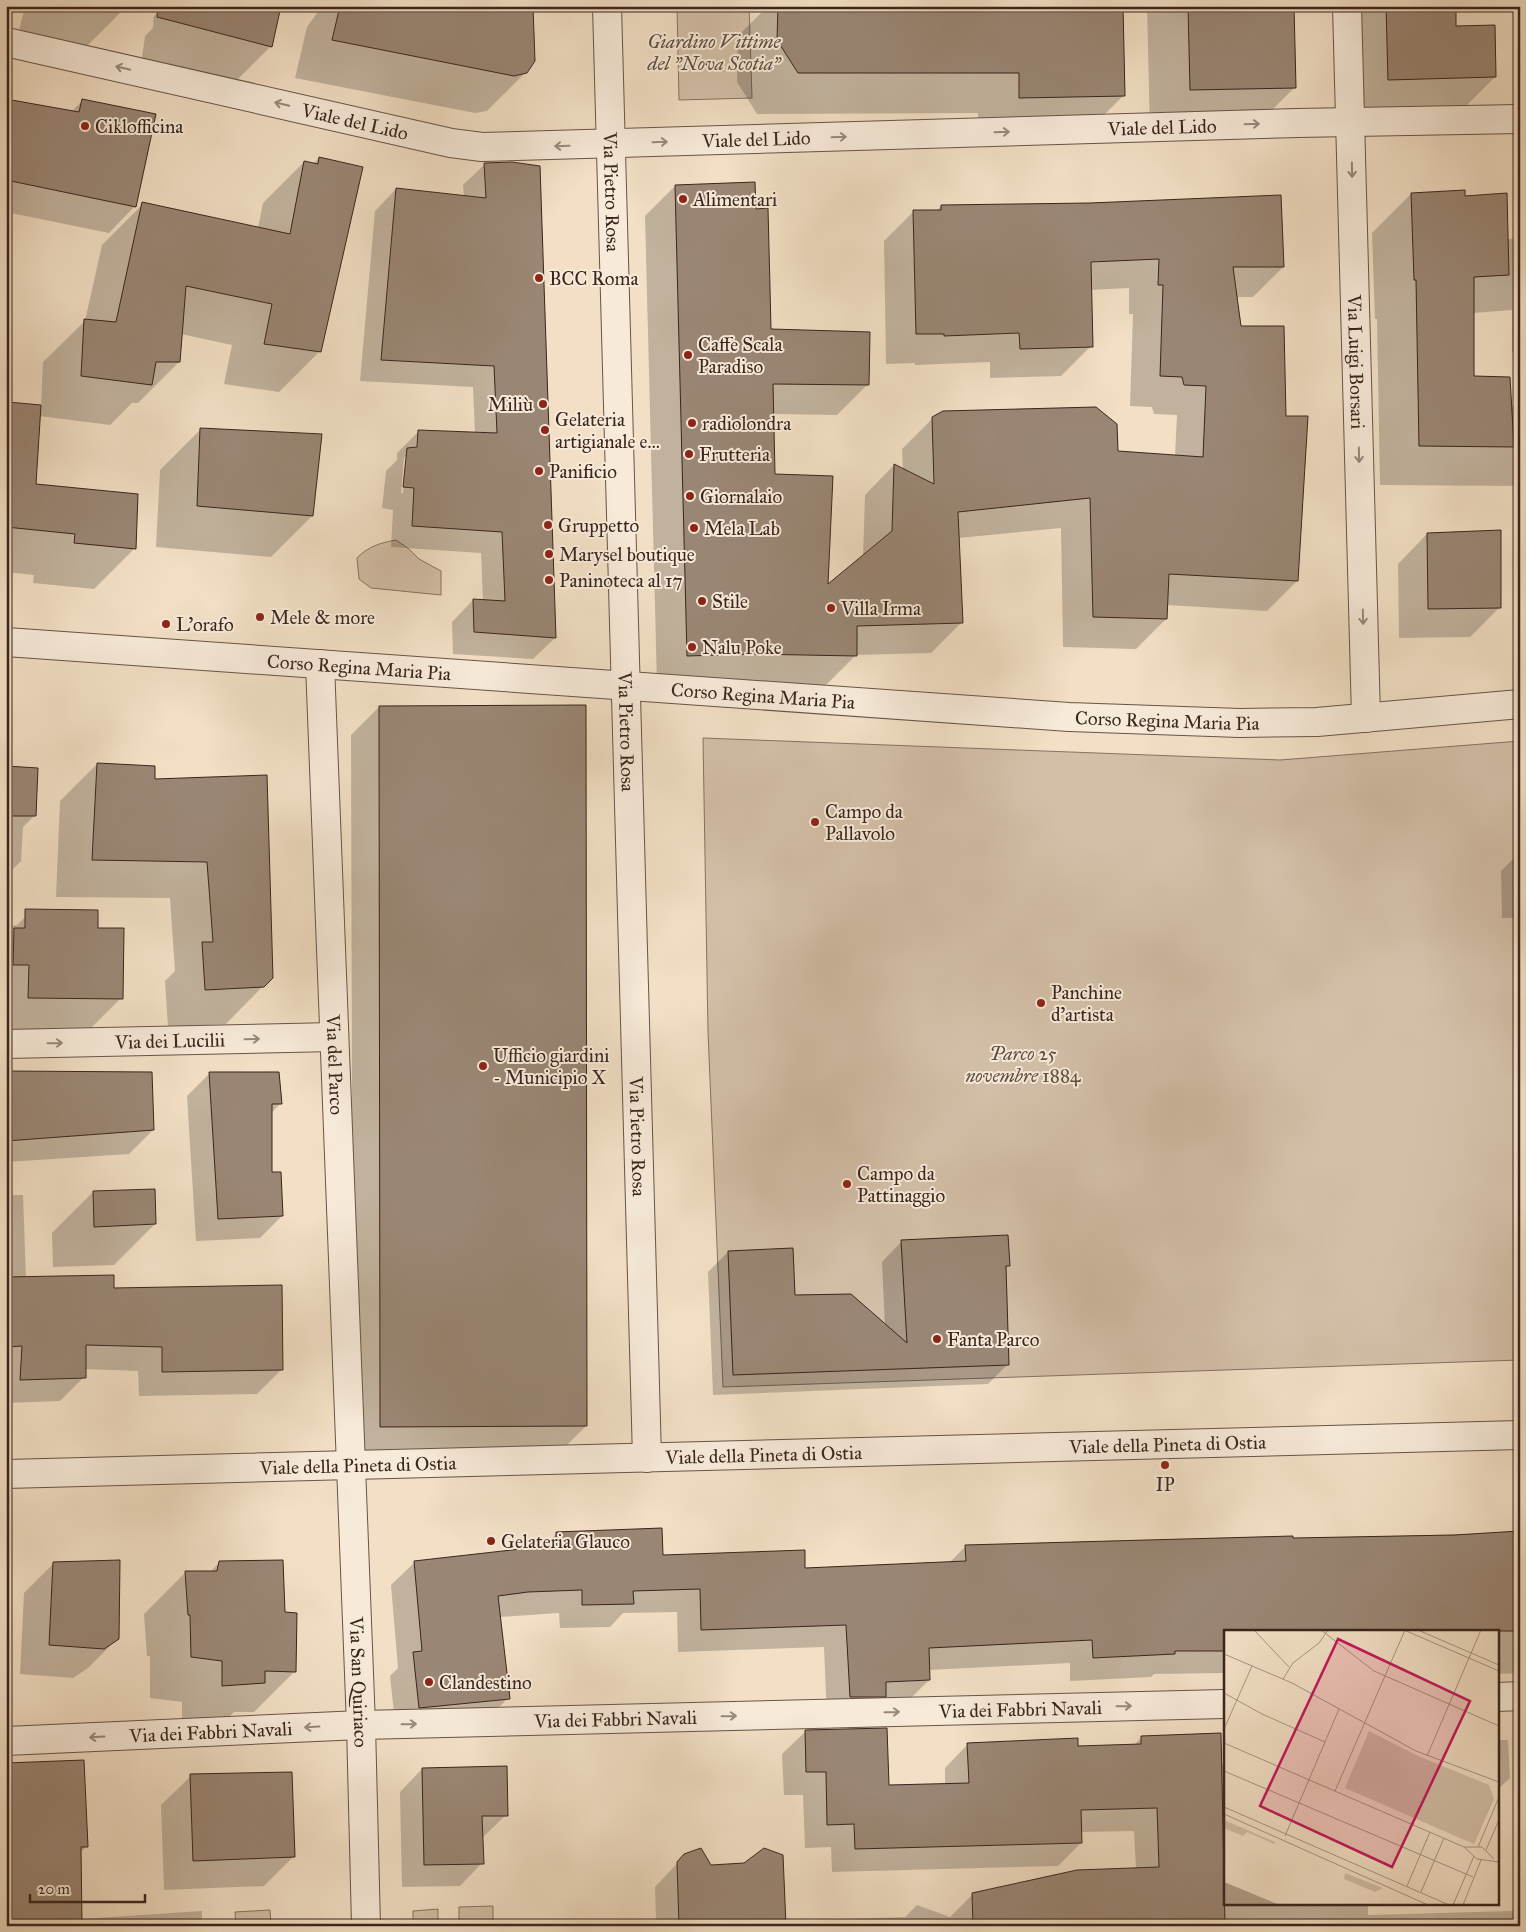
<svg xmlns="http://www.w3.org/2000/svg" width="1526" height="1932" font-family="'IM FELL Great Primer',serif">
<rect width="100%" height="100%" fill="#f2dfc5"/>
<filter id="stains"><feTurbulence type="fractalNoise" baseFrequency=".004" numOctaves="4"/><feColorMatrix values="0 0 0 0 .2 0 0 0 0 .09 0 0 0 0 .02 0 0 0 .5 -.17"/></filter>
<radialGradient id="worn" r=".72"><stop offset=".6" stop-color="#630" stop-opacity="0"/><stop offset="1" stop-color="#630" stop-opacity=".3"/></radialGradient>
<g fill="#d3bfa8" stroke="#867262">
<path d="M677 6H749L752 98 679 100Z"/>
<path d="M396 540 409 549 419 559 441 571V595L371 588 359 579 357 558C369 546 380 543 396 540Z"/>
<path d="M703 738 1280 760 1520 741V1360L723 1387 708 1032Z"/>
<path d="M493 1906V1926H459V1907Z"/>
<path d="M438 1909V1926H413V1911Z"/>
<path d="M270 1910 271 1926H236L235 1912Z"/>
</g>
<g fill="#0003" fill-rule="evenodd">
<path d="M25 6H121L120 13 79 54 17 39Z"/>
<path d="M322 6H532L526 72 487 111 475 113 295 78 307 27Z"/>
<path d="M768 6H1122L1123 96 1082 137 979 138 978 113 757 114 737 82 738 36Z"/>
<path d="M1147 6H1293L1295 87 1254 128 1150 131Z"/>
<path d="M1344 6H1454L1455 27 1495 77 1454 118 1348 121Z"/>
<path d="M1514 6H1520V119H1516Z"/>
<path d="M159 11 271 46 230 87 141 64 145 36 153 28 154 16Z"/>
<path d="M6 100 71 112 83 100 135 206 109 233 11 213 6 231Z"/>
<path d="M319 158 320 351 279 392 224 384 232 345 181 334 179 362 138 403H132L110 425 39 416 35 485 135 548 94 589 33 583 34 575 6 572V406L8 404 41 406 43 362 85 321 102 245 143 204 258 228 263 203 304 162 313 164Z"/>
<path d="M485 164 555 638 533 659 453 654 452 622 473 600 483 601 481 553 391 547 393 510 382 508 386 471 397 460V453L419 431 475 434 473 387 360 381 375 211 396 189 464 197 463 185ZM407 455 403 493H401L404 458Z"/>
<path d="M675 186 755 211 770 330 867 385 837 415 773 414 774 475 827 587 863 557 865 495 894 465 903 470 902 449 933 418 1117 452 1175 456 1177 415 1154 414 1152 407 1130 406 1133 314H1129V288L1090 290 1091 346 1061 376 990 378V362L915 365V363L886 364 884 241 914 211H936L941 206 1283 267 1253 297H1236L1240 327 1285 417 1297 581 1267 611 1167 605 1166 619 1136 649 1063 647 1061 528 958 538 961 623 931 653 856 655 826 685 719 684 657 686 645 216Z"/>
<path d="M1411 194 1464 197 1507 239 1520 238V352H1512V310L1473 313V377L1510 406H1520V486L1380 485 1377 319H1375L1372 233Z"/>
<path d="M201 429 312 516 271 557 156 547 160 470Z"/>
<path d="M1427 534 1499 608 1470 637 1399 638 1398 564Z"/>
<path d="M379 707 586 1426 558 1454H353L351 735Z"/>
<path d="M97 764 153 780 266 777 263 986 226 1024 168 1027 165 981 175 971 170 898 56 897 60 801Z"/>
<path d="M6 767 34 816 23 827 21 861 6 876Z"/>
<path d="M1516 856H1520V918H1502L1501 871Z"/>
<path d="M32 910 97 929 121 998 84 1035H6V926L17 925Z"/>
<path d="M6 1071 151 1073 153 1130 129 1154 6 1162Z"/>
<path d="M210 1073 280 1104 271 1113V1174L282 1216 260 1238 196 1241 187 1096Z"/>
<path d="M93 1192 155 1224 114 1265 53 1267 52 1233Z"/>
<path d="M6 1195H23L26 1278 113 1289 281 1370 257 1394 139 1396 138 1371 85 1369 84 1377 60 1401 6 1403Z"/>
<path d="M902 1241 1009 1265 1005 1269 1008 1364 988 1384 713 1395 708 1272 728 1252 794 1296 885 1326 882 1262Z"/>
<path d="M557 1533 662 1556 804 1569 949 1563 966 1546 1520 1533V1673L1497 1674V1631H1225V1673L1154 1674 1151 1677 1070 1681V1663L929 1670V1680L906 1703 827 1720 824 1647 678 1652 677 1612 623 1613 610 1627 560 1628 559 1613 499 1617 508 1698 485 1722 396 1731 390 1676 398 1668 391 1585 415 1562 542 1548Z"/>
<path d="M220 1562 295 1671 254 1712H234L223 1723 182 1726V1702L150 1698V1656H147L144 1614 185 1573 210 1572Z"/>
<path d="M53 1564 117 1639 88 1668 73 1678 20 1674 24 1593Z"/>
<path d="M806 1731 888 1787 945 1785V1768L968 1744 1077 1748 1133 1746 1142 1737 1225 1765V1818H1222L1225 1903H1368V1915L1512 1911 1520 1904V1926H540L544 1922 656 1921 655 1887 685 1855 710 1866 785 1921 905 1917 917 1905 950 1917 973 1894 1136 1869 1134 1831 1080 1832 1081 1843 1058 1866 832 1872 831 1847 805 1848 803 1795H784L782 1754Z"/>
<path d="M1497 1740H1508L1510 1778 1497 1790Z"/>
<path d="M422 1769 506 1815 482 1838V1863L460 1886 402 1887 400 1792Z"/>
<path d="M191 1776 294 1856 264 1886 164 1890 161 1805Z"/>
<path d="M6 1805 87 1846 80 1853V1919L202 1911V1926H6Z"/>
</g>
<g fill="#9a8674" stroke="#3a251d">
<path d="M158 6H281L272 47 157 17Z"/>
<path d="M340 6H533L535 61 527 73 514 76 332 40Z"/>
<path d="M778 6H1123L1125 96 1019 98V73H798L777 40Z"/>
<path d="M1188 6H1294L1296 88 1190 90Z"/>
<path d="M1386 6H1456V26L1495 25 1496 77 1388 80Z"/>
<path d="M6 99 79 112 82 99 156 114 136 207 6 180Z"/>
<path d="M319 157 363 167 321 352 264 344 272 304 186 286 180 362H156L152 385 81 376 84 319 116 322 142 202 290 234 304 161 318 164Z"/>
<path d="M512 162 540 166 556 638 474 632 473 599 505 601 502 532 412 526 414 488 403 487 407 448 417 447 418 430 497 433 494 366 381 360 396 188 486 198 484 163Z"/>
<path d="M755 182 756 209 768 208 771 329 870 332 869 385 773 384 775 474 833 476 828 584 892 531 894 464 934 484 932 417 943 411 1096 407 1117 424 1118 451 1203 457 1206 386 1184 385 1182 377 1160 376 1163 285H1158L1159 259 1091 262 1093 347 1020 349 1019 333 944 336V334H916L913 210H941V205L1090 203 1281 195 1284 267H1233L1241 326H1284L1286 416H1308L1298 581 1169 574 1167 619 1093 617 1090 498 958 512 963 623 857 626V656L750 654 687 656 675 185Z"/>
<path d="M1465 190V196L1507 193 1509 275 1474 277V376L1510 377 1514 447 1419 446 1416 280H1414L1411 193Z"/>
<path d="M8 402 41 405 36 484 138 494 136 549 74 543 75 534 6 527Z"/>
<path d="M200 428 322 434 313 516 197 506Z"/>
<path d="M1501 530V608L1428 609 1427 533Z"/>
<path d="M586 705 587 1426 380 1427 379 706Z"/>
<path d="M97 763 155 766V779L267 775 273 978 264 987 205 990 202 942H213L207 862 92 860Z"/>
<path d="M6 766 38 768 36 816H6Z"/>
<path d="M25 909 98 910V928H124L123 999 28 998 29 965H13L14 928H25Z"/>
<path d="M6 1071 152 1072 154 1130 6 1141Z"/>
<path d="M209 1072H279L282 1104H272V1172H281L283 1216 218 1219Z"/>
<path d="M155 1189 156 1224 94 1227 93 1191Z"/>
<path d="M1008 1235 1010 1266H1006L1009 1365 733 1375 728 1251 793 1248 795 1295 851 1294 907 1343 901 1240Z"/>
<path d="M114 1275V1288L282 1285 283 1370 162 1372V1347L86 1345V1378L20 1380 22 1346 6 1347V1277Z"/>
<path d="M662 1528 663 1555 805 1550V1568L966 1561 965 1545 1293 1536V1538L1454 1535 1520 1531V1631H1225V1651H1175V1654L1093 1658 1092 1640 929 1648 930 1680 886 1682V1697H850L846 1625 701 1630 700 1589 633 1591 634 1604 582 1605V1590L528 1592 498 1596 510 1699 419 1708 413 1652 422 1651 414 1561 556 1545V1532Z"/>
<path d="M120 1560 119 1639 104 1649 49 1645 53 1562Z"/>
<path d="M283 1560 285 1612 297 1613 296 1672 265 1671V1683L222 1686V1661L191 1657 190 1615H188L185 1571H217L219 1561Z"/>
<path d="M887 1728 889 1785 969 1783 967 1743 1078 1738V1746L1141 1744V1736L1221 1733 1225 1926H973L972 1893 1077 1870 1159 1867 1157 1808 1081 1810 1082 1843 855 1849 854 1824 827 1825 826 1772H806L805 1730Z"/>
<path d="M84 1760 88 1847H81L82 1926H6V1763Z"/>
<path d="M507 1766 508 1816H482L484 1864 424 1865 422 1768Z"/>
<path d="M292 1772 295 1857 193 1861 190 1774Z"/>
<path d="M701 1848 711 1865 744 1863 764 1848 783 1855 786 1926H679L677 1862 684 1854Z"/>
</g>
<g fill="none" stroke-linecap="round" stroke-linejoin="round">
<defs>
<g id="minor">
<path id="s1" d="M607 6 647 1458"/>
<path id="s2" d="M1347 6 1366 718"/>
<path id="s3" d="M6 42 451 143 482 147 1297 123 1520 119"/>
<path id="s4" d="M6 642 1069 717 1240 723 1317 722 1520 704"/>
<path id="s5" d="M320 664 361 1725 366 1926"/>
<path id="s6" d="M6 1044 334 1037"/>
<path id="s7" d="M6 1474 1520 1435"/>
<path d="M1497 1697 1520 1696"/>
<path id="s8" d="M6 1741 361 1725 1225 1704"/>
</g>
</defs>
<use href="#minor" stroke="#685447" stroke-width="30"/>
<use href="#minor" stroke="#f7ead9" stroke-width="28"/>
</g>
<defs><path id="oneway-shaft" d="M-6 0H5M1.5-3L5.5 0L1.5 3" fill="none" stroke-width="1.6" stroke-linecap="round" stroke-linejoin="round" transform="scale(1.25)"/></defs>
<g stroke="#98887b">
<use href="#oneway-shaft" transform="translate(123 68) rotate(-167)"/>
<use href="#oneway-shaft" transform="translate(282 104) rotate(-167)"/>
<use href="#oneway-shaft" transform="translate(1252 124) rotate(-2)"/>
<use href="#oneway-shaft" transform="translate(1002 132) rotate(-2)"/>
<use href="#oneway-shaft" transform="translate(839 137) rotate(-2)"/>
<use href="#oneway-shaft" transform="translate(660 142) rotate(-2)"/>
<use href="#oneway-shaft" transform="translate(562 146) rotate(178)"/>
<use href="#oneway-shaft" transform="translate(1352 170) rotate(89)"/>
<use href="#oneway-shaft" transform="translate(1359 455) rotate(89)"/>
<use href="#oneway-shaft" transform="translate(1363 617) rotate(89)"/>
<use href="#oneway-shaft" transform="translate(252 1039) rotate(-1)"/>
<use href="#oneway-shaft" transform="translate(55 1043) rotate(-1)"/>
<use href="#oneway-shaft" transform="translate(1124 1706) rotate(-1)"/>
<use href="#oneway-shaft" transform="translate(892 1712) rotate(-1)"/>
<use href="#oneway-shaft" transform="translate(729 1716) rotate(-1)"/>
<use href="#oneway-shaft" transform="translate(409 1724) rotate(-1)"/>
<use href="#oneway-shaft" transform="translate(312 1727) rotate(177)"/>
<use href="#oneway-shaft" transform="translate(97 1737) rotate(177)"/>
</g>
<g fill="#8f2418" stroke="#f7ead9" stroke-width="2">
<circle cx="85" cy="126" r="5"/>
<circle cx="683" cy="199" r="5"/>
<circle cx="539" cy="278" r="5"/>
<circle cx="688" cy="355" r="5"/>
<circle cx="543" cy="404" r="5"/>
<circle cx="692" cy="423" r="5"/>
<circle cx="545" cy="430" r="5"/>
<circle cx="689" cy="454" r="5"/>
<circle cx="539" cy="471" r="5"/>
<circle cx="690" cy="496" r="5"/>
<circle cx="548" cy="525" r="5"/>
<circle cx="694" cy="528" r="5"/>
<circle cx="549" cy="554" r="5"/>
<circle cx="549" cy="580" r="5"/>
<circle cx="702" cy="601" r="5"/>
<circle cx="831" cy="608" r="5"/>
<circle cx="260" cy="617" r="5"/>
<circle cx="166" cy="624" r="5"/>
<circle cx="692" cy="647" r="5"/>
<circle cx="815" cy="822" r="5"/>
<circle cx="1041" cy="1003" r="5"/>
<circle cx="483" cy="1066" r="5"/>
<circle cx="847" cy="1184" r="5"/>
<circle cx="937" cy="1339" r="5"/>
<circle cx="1165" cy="1465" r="5"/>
<circle cx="491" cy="1541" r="5"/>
<circle cx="429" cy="1682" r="5"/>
</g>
<g text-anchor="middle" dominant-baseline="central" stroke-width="4" stroke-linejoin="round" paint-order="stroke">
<g font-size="19" font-style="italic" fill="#604c40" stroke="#f7ead9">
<text x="714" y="41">Giardino Vittime<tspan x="714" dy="22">del "Nova Scotia"</tspan></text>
<text x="1023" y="1053">Parco 25<tspan x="1023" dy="22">novembre 1884</tspan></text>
</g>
<g font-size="19" fill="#3a251d" stroke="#f7ead9">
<text stroke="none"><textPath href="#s3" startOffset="358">Viale del Lido</textPath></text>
<text stroke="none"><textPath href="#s3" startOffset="1168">Viale del Lido</textPath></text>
<text stroke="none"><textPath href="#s3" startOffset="762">Viale del Lido</textPath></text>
<text stroke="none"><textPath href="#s1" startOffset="186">Via Pietro Rosa</textPath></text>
<text stroke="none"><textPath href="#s2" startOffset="356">Via Luigi Borsari</textPath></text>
<text stroke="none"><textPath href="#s4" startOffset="354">Corso Regina Maria Pia</textPath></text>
<text stroke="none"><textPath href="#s4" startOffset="759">Corso Regina Maria Pia</textPath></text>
<text stroke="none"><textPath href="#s4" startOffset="1164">Corso Regina Maria Pia</textPath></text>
<text stroke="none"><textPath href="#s1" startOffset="726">Via Pietro Rosa</textPath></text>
<text stroke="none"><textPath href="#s6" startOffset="164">Via dei Lucilii</textPath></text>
<text stroke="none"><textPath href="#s5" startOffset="401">Via del Parco</textPath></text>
<text stroke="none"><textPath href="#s1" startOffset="1131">Via Pietro Rosa</textPath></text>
<text stroke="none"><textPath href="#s7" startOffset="1162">Viale della Pineta di Ostia</textPath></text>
<text stroke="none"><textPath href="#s7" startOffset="758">Viale della Pineta di Ostia</textPath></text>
<text stroke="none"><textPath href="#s7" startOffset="352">Viale della Pineta di Ostia</textPath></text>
<text stroke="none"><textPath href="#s5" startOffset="1019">Via San Quiriaco</textPath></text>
<text stroke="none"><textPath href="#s8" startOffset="1015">Via dei Fabbri Navali</textPath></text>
<text stroke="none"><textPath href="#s8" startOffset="610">Via dei Fabbri Navali</textPath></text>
<text stroke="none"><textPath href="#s8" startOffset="205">Via dei Fabbri Navali</textPath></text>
</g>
<g font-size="19" fill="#3a251d" stroke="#f7ead9" text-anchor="start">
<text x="95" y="126">Ciklofficina</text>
<text x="693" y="199">Alimentari</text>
<text x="549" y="278">BCC Roma</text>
<text x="698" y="344">Caffe Scala<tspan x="698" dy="22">Paradiso</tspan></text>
<text x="533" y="404" text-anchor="end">Miliù</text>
<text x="555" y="419">Gelateria<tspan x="555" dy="22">artigianale e…</tspan></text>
<text x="702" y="423">radiolondra</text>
<text x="699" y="454">Frutteria</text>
<text x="549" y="471">Panificio</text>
<text x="700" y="496">Giornalaio</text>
<text x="558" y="525">Gruppetto</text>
<text x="704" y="528">Mela Lab</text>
<text x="559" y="554">Marysel boutique</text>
<text x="559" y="580">Paninoteca al 17</text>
<text x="712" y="601">Stile</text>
<text x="841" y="608">Villa Irma</text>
<text x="270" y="617">Mele &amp; more</text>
<text x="176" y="624">L'orafo</text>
<text x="702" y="647">Nalu Poke</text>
<text x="825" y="811">Campo da<tspan x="825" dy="22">Pallavolo</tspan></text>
<text x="1051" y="992">Panchine<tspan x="1051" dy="22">d'artista</tspan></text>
<text x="493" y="1055">Ufficio giardini<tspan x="493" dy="22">- Municipio X</tspan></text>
<text x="857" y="1173">Campo da<tspan x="857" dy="22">Pattinaggio</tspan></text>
<text x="947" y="1339">Fanta Parco</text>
<text x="1165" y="1484" text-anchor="middle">IP</text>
<text x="501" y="1541">Gelateria Glauco</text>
<text x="439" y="1682">Clandestino</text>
</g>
</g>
<g transform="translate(1224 1630)">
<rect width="275" height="275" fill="#f2dfc5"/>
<path d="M145 101 194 126 265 155 270 169 250 214 121 158ZM0 190 51 212 50 214 23 202 19 206 0 198ZM121 243 159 258 151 262 120 249Z" fill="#d3bfa8"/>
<path d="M0 252 56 275H0Z" fill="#b3a08c"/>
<path fill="none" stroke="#a89582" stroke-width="1" d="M30 0 65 37M97 0 150 41 275 96M180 0 275 41M194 0 275 35M0 24 68 53 192 121 275 152M59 49 69 33 95 13 104 0M0 63 38 84 101 112M0 99 28 36M0 113 240 217 253 229 275 232M203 126 257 0M0 141 249 247M111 161 181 0M0 177 225 275M0 184 204 275M61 206 115 79M240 217H258L270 229M254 217 275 167M262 220 275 190M183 256 206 202M197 262 220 208M229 275 250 226M239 275 257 230"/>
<path fill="#c2185b" fill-opacity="0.15" stroke="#c2185b" stroke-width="2.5" d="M114 9 246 71 168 237 36 176Z"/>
<rect width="275" height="275" fill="none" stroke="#3a251d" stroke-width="2.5"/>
</g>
<rect width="1526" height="1932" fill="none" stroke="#f2dfc5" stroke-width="25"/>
<rect x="8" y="8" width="1511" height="1917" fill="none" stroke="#3a251d" stroke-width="2.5"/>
<rect x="12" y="12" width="1501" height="1907" fill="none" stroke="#3a251d"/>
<path d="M30 1894v8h115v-8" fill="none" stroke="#3a251d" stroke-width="2.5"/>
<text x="38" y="1894" font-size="15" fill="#3a251d" stroke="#f7ead9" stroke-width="4" paint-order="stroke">20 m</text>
<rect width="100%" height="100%" filter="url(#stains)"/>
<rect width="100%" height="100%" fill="url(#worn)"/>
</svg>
